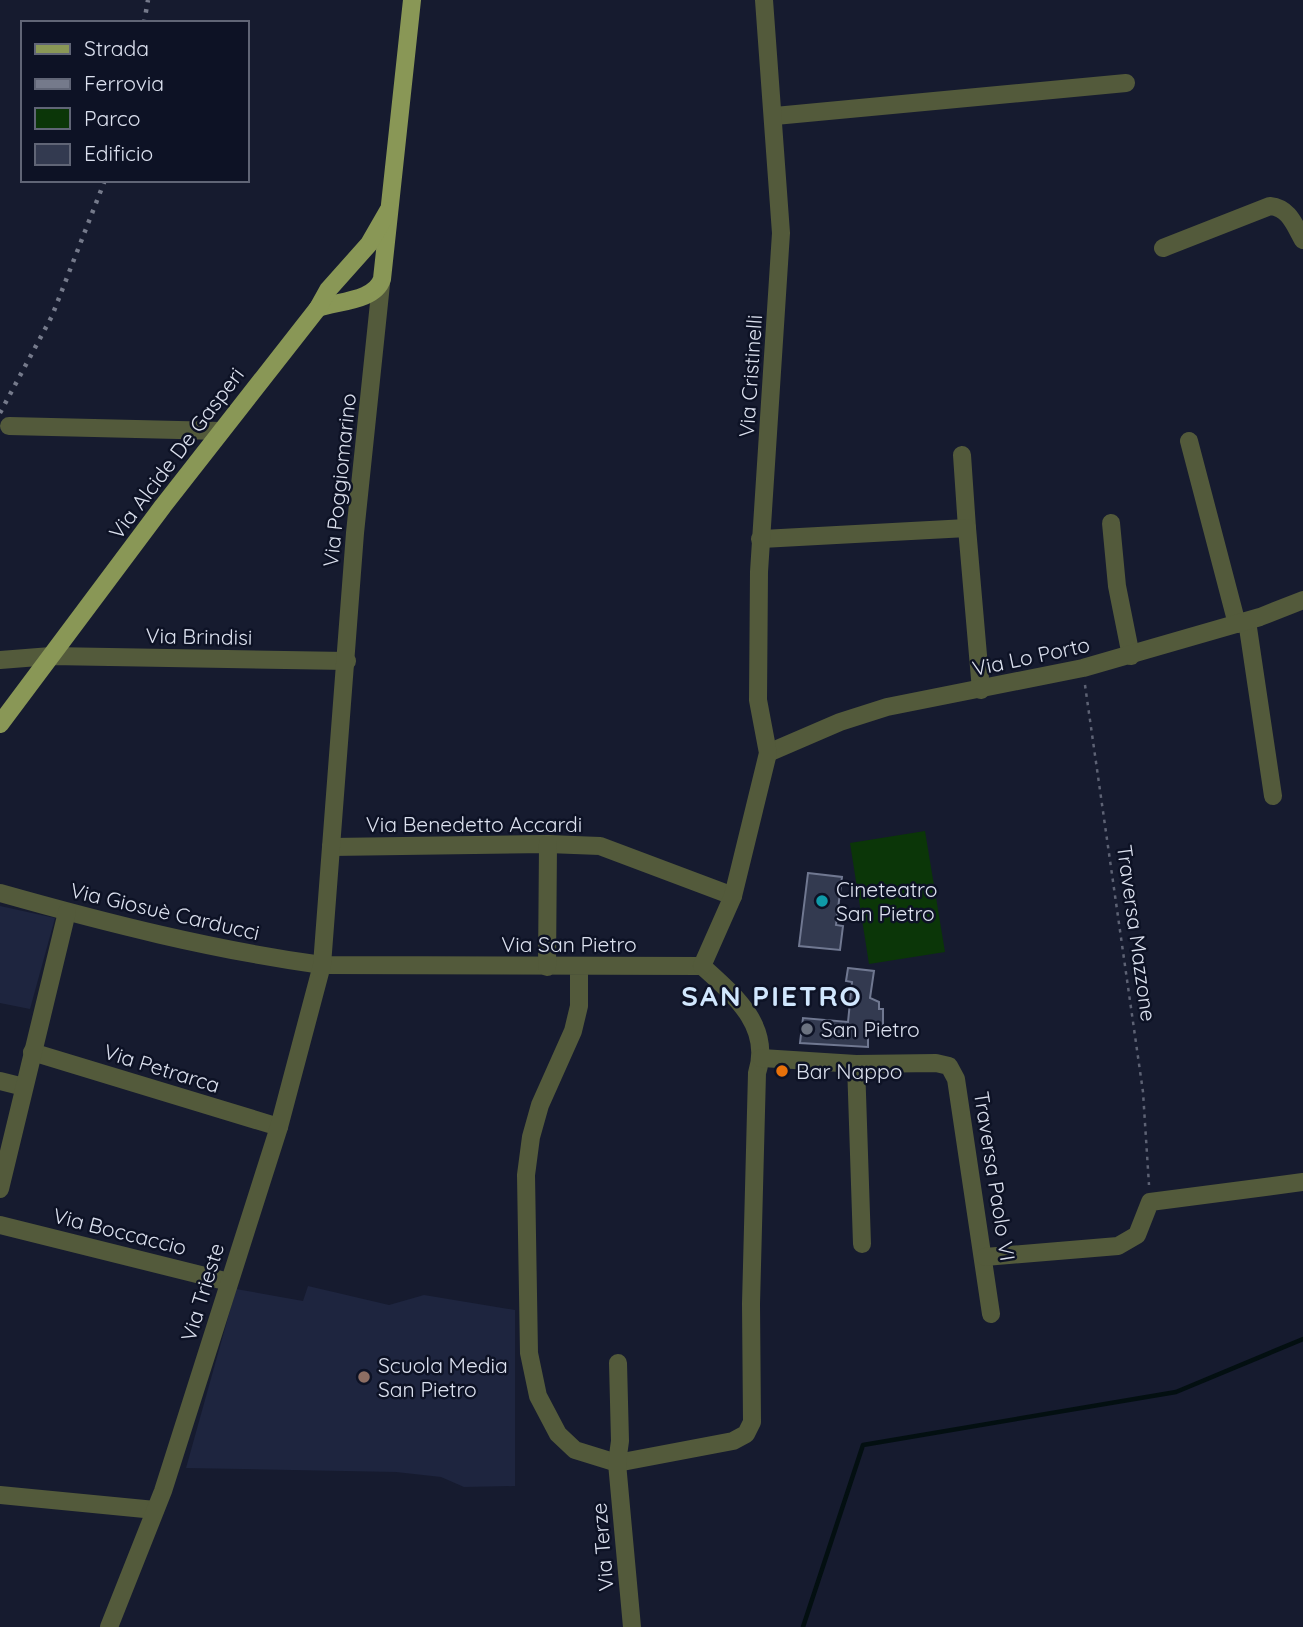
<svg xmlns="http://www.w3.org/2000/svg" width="1303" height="1627" font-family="Quicksand,sans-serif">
<rect width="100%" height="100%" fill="#161b2f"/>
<g fill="#1e253f">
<path d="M0 906 55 918 30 1009 0 1003Z"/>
<path d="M308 1286 389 1305 424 1295 515 1310V1486L464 1487 441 1477 396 1472 186 1468 236 1289 303 1301Z"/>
</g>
<path fill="#0b3608" d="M925 831 945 952 869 964 850 843Z"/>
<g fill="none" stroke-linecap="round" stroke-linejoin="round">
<path stroke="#030f11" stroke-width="4.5" d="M803 1627 863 1445 1176 1392 1303 1339"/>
</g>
<g fill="#333a50" stroke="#707891" stroke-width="2">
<path d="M808 873 842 877 836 925 843 926 840 950 799 946Z"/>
<path d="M848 968 874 971 870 998 879 1002V1009H883V1029H868V1047L800 1043 803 1018 848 1022 852 982 846 981Z"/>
</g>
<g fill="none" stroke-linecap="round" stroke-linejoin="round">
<path stroke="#5d6274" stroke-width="2.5" stroke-dasharray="3.5 5" stroke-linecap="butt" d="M1085 685 1143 1092 1149 1185"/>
<g stroke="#535a3b" stroke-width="18">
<path d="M775 116 1126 83"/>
<path d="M1163 248 1270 206C1289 208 1294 224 1303 240"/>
<path d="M9 426 221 431"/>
<path d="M1189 441 1237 624"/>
<path d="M962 455 967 528"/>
<path d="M1111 523 1117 586 1131 656"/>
<path d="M760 539 967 528 981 690"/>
<path d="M1247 621 1273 796"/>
<path d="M0 660 51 656 347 661"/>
<path d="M768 753 840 722 887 707 1083 668 1260 617 1303 600"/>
<path d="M331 847 548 844 600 846 733 896"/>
<path d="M0 893C106 923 213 950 322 965L702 966C734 995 772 1026 757 1073L751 1304 752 1422 746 1434 733 1441 617 1463 575 1450 558 1434 538 1396 529 1353 526 1175 531 1137 540 1105 573 1031 579 1006V966"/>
<path d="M702 966 733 896 768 753 758 700 759 572 781 233 764 0"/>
<path d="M547 967 548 844"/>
<path d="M32 1052 279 1127"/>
<path d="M761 1058 856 1064 936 1063 949 1066 956 1079 991 1314"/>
<path d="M856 1064 862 1244"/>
<path d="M0 1081 24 1087"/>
<path d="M0 1189 67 912"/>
<path d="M0 1225 229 1282"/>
<path d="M985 1257 1118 1246 1137 1235 1150 1202 1303 1182"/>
<path d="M618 1363 620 1441 617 1463 632 1627"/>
<path d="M0 1495 155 1510"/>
<path d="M109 1627 163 1491 279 1127 322 965 355 533 381 284"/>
</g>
<g stroke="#899756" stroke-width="18">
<path d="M318 308C338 301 375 301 382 279L412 0"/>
<path d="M0 724 163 506 318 308 328 290 369 244 388 211"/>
</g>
<g stroke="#757a8b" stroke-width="4.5" stroke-dasharray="3.5 7" stroke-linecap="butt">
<path d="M144 23 148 0"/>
<path d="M0 413 52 316 105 180"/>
</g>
</g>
<circle fill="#0f9aa8" stroke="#0d1225" stroke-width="2.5" cx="822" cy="901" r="7"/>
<circle fill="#6b7280" stroke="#0d1225" stroke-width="2.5" cx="807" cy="1029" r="7"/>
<circle fill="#e8710a" stroke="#0d1225" stroke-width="2.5" cx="782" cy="1071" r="7"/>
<circle fill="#8d6e63" stroke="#0d1225" stroke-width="2.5" cx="364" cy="1377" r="7"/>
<g text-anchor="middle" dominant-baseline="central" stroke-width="5" stroke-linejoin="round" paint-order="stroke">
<g font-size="21" fill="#dce1ef" stroke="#0d1225">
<text transform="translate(750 376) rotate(-86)">Via Cristinelli</text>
<text transform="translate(176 453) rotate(-53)">Via Alcide De Gasperi</text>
<text transform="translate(339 480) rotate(-84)">Via Poggiomarino</text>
<text transform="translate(199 636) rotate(1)">Via Brindisi</text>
<text transform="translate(1031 656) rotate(-12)">Via Lo Porto</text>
<text x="474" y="824">Via Benedetto Accardi</text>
<text transform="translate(165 911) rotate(13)">Via Giosuè Carducci</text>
<text transform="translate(1137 933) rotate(82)">Traversa Mazzone</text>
<text x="569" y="944">Via San Pietro</text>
<text transform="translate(162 1068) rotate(17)">Via Petrarca</text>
<text transform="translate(995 1176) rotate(81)">Traversa Paolo VI</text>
<text transform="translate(120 1231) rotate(14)">Via Boccaccio</text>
<text transform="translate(202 1292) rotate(-73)">Via Trieste</text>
<text transform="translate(602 1547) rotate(-95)">Via Terze</text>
</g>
<g font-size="21" fill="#dce1ef" stroke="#0d1225" text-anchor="start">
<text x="836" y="889">Cineteatro<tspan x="836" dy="24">San Pietro</tspan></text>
<text x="821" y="1029">San Pietro</text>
<text x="796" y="1071">Bar Nappo</text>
<text x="378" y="1365">Scuola Media<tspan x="378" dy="24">San Pietro</tspan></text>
</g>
<g font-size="28" font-weight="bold" letter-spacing="2" fill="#d1e7fe" stroke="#0d1225">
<text x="772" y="995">SAN PIETRO</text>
</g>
</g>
<rect x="21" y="21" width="228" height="161" fill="#0d1225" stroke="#606576" stroke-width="2"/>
<rect x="35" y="44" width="35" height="10" fill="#899756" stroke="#606576" stroke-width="2"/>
<text x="84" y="56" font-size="21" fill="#dce1ef">Strada</text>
<rect x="35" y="79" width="35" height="10" fill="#757a8b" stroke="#606576" stroke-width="2"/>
<text x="84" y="91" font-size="21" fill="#dce1ef">Ferrovia</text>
<rect x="35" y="108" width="35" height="21" fill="#0b3608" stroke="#606576" stroke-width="2"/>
<text x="84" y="126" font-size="21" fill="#dce1ef">Parco</text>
<rect x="35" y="144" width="35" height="21" fill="#333a50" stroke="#606576" stroke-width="2"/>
<text x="84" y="161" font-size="21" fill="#dce1ef">Edificio</text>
</svg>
